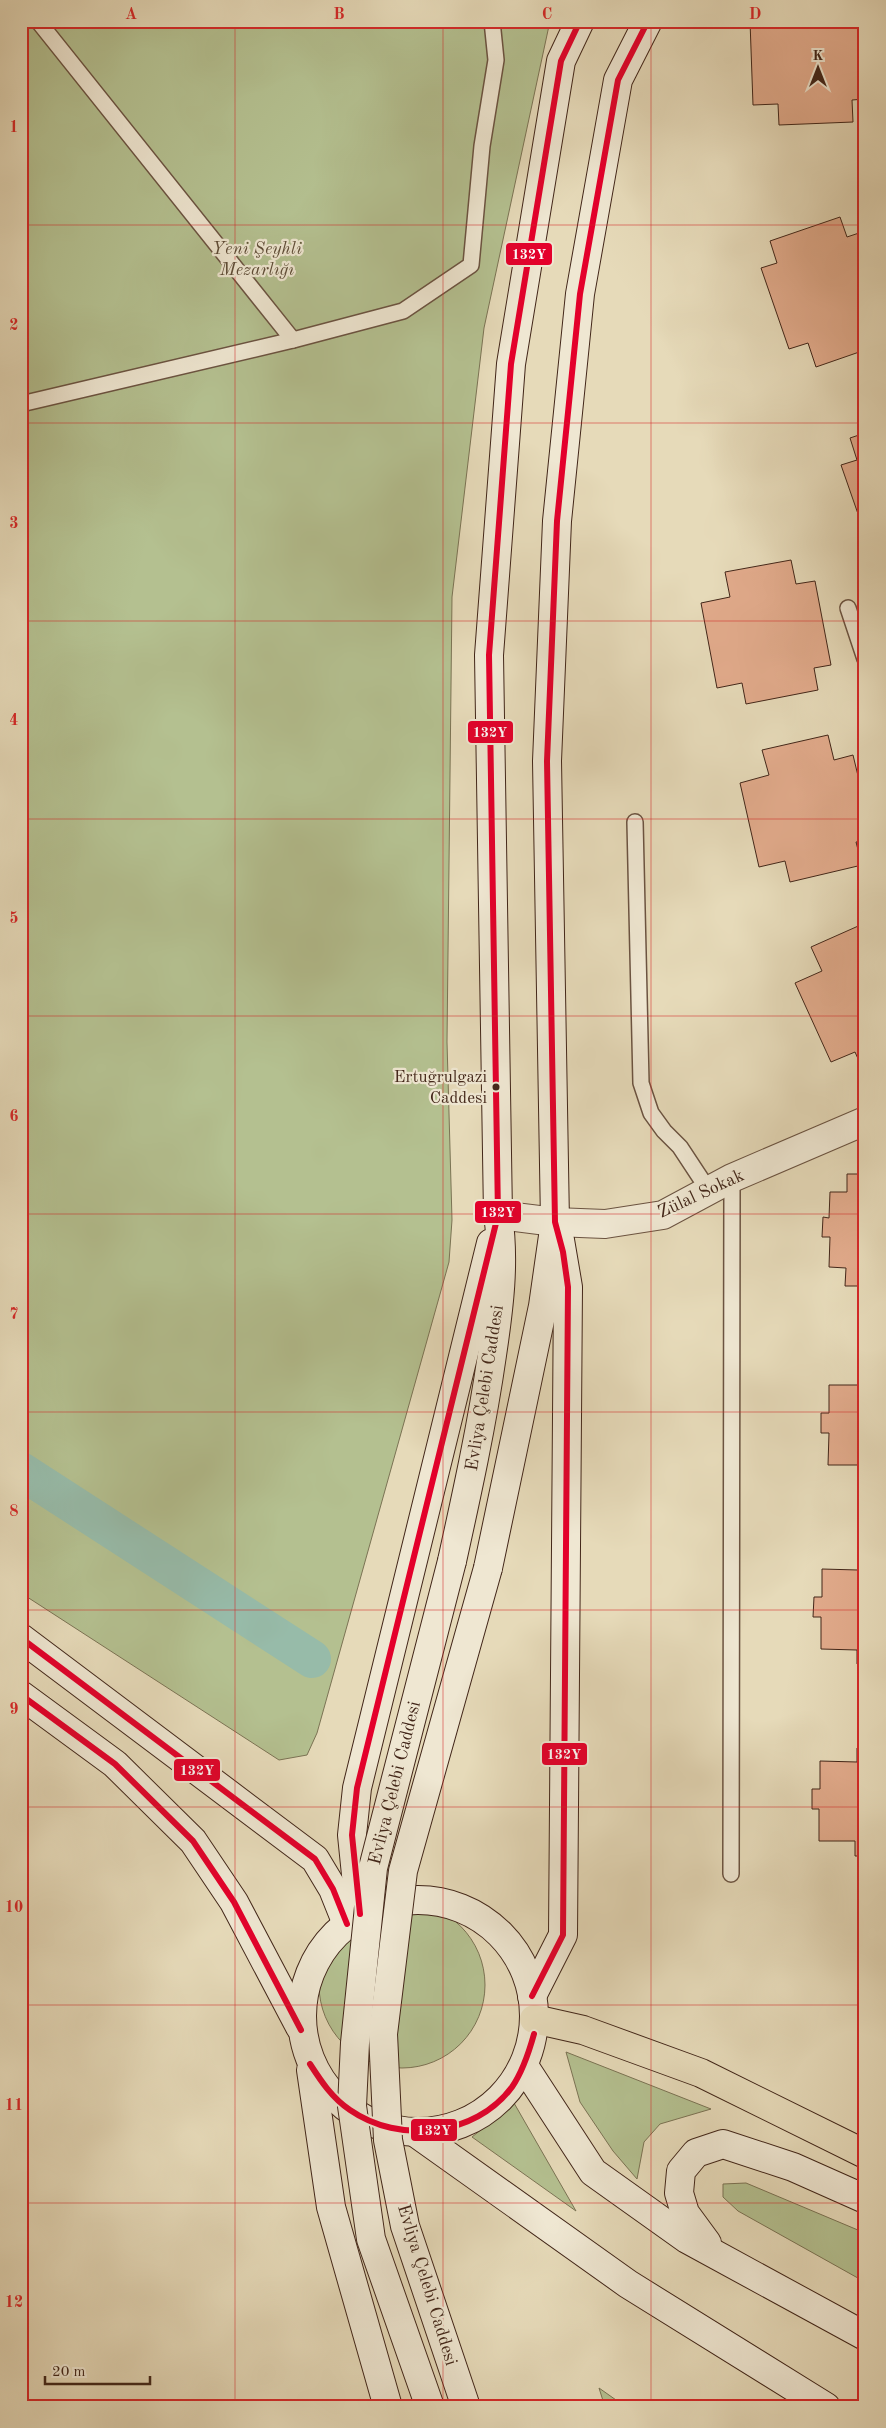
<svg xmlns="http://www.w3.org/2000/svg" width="886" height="2428" font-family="'Old Standard TT',serif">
<rect width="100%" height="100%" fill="#e6dab9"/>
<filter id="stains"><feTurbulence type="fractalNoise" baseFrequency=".004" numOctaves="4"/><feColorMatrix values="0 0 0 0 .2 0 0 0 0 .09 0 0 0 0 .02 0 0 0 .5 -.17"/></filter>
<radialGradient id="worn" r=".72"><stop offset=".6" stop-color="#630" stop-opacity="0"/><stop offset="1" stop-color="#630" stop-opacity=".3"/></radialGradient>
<g fill="#b4c090" stroke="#7b7354">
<path d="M21 21H550L484 328 452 597 447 1042 452 1220 449 1262 317 1733 307 1755 279 1760 21 1593Z"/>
<circle cx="402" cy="1985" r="83"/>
<path d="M566 2052 711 2109 660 2124 644 2142 637 2179 613 2151 580 2102Z"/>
<path d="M514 2103 576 2211 472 2137Z"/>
<path d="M746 2183 865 2233V2282L738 2211 723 2197V2184Z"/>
<path d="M599 2388 626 2407H605Z"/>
</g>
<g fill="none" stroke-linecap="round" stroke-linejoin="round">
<path stroke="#97bba9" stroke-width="38" d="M21 1471 312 1659"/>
</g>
<g fill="#e2ab8c" stroke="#422619">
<path d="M750 21H865V99L852 100 853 122 779 125 778 104 753 105Z"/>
<path d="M840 217 847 237 865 231V350L816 367 808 343 789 349 761 268 777 263 770 241Z"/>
<path d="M865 433V534L841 465 857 460 850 438Z"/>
<path d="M791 560 796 584 815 581 831 665 814 668 818 690 746 704 742 683 717 688 701 603 730 597 725 572Z"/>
<path d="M828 735 834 760 853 755 865 805V841L856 842 862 865 790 882 785 861 759 867 740 783 769 775 762 750Z"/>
<path d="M865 923V1070H863L855 1052 831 1062 795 983 822 971 811 947Z"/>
<path d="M847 1174H865V1286H845L846 1268 829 1267 830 1237H822L823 1217 829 1218 830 1192H847Z"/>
<path d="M829 1385H865V1480L864 1465H828L829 1433H821V1413H829Z"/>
<path d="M859 1556H865V1664H857V1650L821 1649V1617H813L814 1597H822V1569L858 1570Z"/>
<path d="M857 1748H865V1856H855V1841H819V1809H812V1789H820V1761L857 1762Z"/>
</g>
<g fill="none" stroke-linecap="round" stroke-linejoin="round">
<defs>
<g id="lane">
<path d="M293 340 403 311 471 265 482 146 496 60 492 21"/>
<path d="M21 404 293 340 38 21"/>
<path d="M848 608 865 659"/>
<path d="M635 822 641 1083 651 1113 664 1131 680 1147 709 1191"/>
<path d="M731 1874 732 1178"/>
</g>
<path id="street" d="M498 1215 555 1222 605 1224 663 1215 732 1178 865 1121"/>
<g id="secondary">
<path d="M452 1561C467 1493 482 1425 492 1355 499 1308 505 1262 498 1215L489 655 511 364 561 61 580 21"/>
<path d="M488 1568 543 1306 555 1222 547 761 557 521 580 294 618 80 648 21"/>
<path d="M21 1638 315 1859 333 1889 347 1924"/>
<path d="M21 1695 115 1764 193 1841 234 1902 300 2027"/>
<circle cx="418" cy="2016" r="116"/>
<path d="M360 1914 352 1835 357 1788 491 1243"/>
<path d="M532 1996 563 1935 568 1287 560 1240"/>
<path d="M524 2066 593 2172 687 2239 865 2336"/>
<path d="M311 2070 331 2207 388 2407"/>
<path d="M416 2133 628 2284 826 2407"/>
<path d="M707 2243 685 2213 679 2193 681 2171 696 2153 723 2144 793 2167 865 2199"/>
</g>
<path id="primary" d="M534 2019 583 2030 701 2073 865 2154"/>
</defs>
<use href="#lane" stroke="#6b5341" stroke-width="18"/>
<use href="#street" stroke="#6b5341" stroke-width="30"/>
<use href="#secondary" stroke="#422619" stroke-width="30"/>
<use href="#primary" stroke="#422619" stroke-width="30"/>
<use href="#lane" stroke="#efe7d2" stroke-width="15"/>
<use href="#street" stroke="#efe7d2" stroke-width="28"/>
<use href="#secondary" stroke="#efe7d2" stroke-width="28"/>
<use href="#primary" stroke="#e6dab9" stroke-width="28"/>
<defs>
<g id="secondary-bridge">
<path d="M430 2407 371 2239 352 2106 355 2043 373 1868 452 1561"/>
<path d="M466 2407 405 2226 388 2140 383 2034 403 1871 488 1568"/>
</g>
</defs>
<use href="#secondary-bridge" stroke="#422619" stroke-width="30" stroke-linecap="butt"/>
<use href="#secondary-bridge" stroke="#efe7d2" stroke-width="28"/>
<defs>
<g id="bus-1">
<path d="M21 1638 315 1859 333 1889 347 1924"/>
<path d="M21 1695 115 1764 193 1841 234 1902 301 2030"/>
<path d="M360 1914 352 1835 357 1788 498 1215 489 655 511 364 561 61 580 21"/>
<path d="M532 1996 563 1935 568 1287 563 1252 555 1222 547 761 557 521 580 294 618 80 648 21"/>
<path d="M310 2064C321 2081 332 2098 350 2110 399 2144 475 2137 512 2087 523 2071 529 2052 534 2034"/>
</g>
</defs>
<use href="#bus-1" stroke="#efe7d2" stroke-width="10"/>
<use href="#bus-1" stroke="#e4002b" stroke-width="6"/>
</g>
<path fill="none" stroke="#d62828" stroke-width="1" stroke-opacity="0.55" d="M235 21V2407M443 21V2407M651 21V2407M21 225H865M21 423H865M21 621H865M21 819H865M21 1016H865M21 1214H865M21 1412H865M21 1610H865M21 1807H865M21 2005H865M21 2203H865"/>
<circle fill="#422619" stroke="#efe7d2" stroke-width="2" cx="496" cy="1087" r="4.5"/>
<g text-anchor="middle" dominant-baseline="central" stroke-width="4.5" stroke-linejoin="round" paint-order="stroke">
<g font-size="17" fill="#422619" stroke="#efe7d2" text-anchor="end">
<text x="487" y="1077">Ertuğrulgazi<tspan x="487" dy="21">Caddesi</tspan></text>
</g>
<g font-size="18" font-style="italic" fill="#5e4c37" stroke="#efe7d2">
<text x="257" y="249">Yeni Şeyhli<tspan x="257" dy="21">Mezarlığı</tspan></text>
</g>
<g font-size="18" fill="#422619" stroke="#efe7d2">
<text transform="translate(701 1194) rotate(-25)">Zülal Sokak</text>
<text transform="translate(485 1388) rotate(-81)">Evliya Çelebi Caddesi</text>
<text transform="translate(395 1783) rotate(-76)">Evliya Çelebi Caddesi</text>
<text transform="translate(427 2285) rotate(73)">Evliya Çelebi Caddesi</text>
</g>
</g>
<g stroke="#efe7d2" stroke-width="2">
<rect x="505" y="242" width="48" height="24" rx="5" fill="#e4002b"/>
<rect x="467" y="720" width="47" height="24" rx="5" fill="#e4002b"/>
<rect x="474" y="1200" width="48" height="24" rx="5" fill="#e4002b"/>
<rect x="541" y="1742" width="47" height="24" rx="5" fill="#e4002b"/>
<rect x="173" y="1758" width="48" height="24" rx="5" fill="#e4002b"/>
<rect x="410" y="2118" width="48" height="24" rx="5" fill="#e4002b"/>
</g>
<g font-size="14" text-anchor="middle" font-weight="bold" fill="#fff">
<text x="529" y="259">132Y</text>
<text x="490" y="737">132Y</text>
<text x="498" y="1217">132Y</text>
<text x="564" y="1759">132Y</text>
<text x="197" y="1775">132Y</text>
<text x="434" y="2135">132Y</text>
</g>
<rect width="886" height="2428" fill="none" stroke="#e6dab9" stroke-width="55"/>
<g transform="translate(818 68)" stroke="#efe7d2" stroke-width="4" paint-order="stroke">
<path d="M0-4L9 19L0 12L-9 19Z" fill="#422619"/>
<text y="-8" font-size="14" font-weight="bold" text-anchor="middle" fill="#422619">K</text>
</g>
<path d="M45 2376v8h105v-8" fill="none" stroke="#422619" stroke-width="2.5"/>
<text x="52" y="2376" font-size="15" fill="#422619" stroke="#efe7d2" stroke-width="4" paint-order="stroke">20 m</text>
<rect x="28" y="28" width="830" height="2372" fill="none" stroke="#d62828" stroke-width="2"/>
<g font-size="16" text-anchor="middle" font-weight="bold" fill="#d62828">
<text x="131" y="19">A</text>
<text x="339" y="19">B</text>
<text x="547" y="19">C</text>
<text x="755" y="19">D</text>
<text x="14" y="132">1</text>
<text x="14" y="330">2</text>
<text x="14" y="528">3</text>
<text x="14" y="725">4</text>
<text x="14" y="923">5</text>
<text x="14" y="1121">6</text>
<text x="14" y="1319">7</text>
<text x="14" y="1516">8</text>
<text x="14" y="1714">9</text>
<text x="14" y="1912">10</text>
<text x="14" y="2110">11</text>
<text x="14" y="2307">12</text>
</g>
<rect width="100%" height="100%" filter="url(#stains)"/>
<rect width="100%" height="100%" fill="url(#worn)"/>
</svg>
